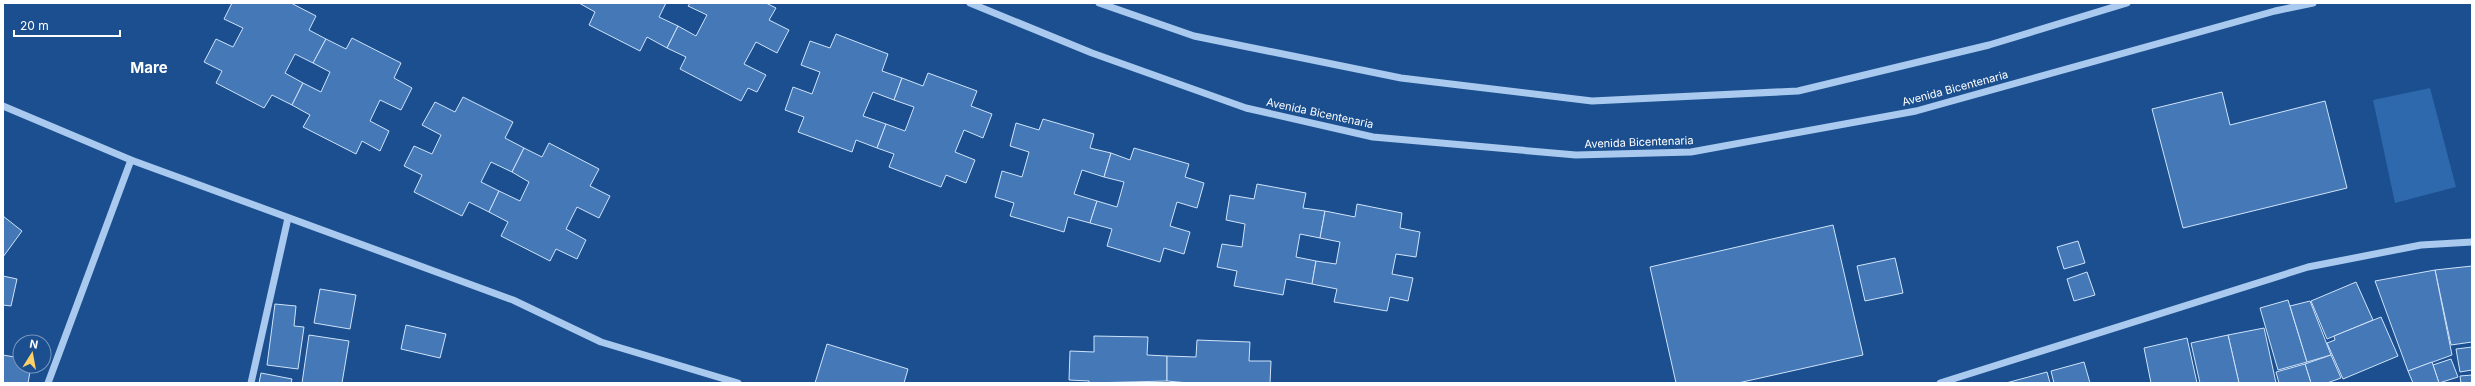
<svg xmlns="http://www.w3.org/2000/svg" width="2475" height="386" font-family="Inter,sans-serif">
<rect width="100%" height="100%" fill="#1b4f8f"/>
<path fill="#2e69ad" d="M2430 88 2456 187 2395 203 2373 100Z"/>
<g fill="#4478b7" stroke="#cfe3fa">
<path d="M232 3H291L316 16 309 30 326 39 313 63 295 54 285 73 303 83 292 105 272 95 264 108 216 83 222 71 204 62 216 39 233 47 243 28 224 19Z"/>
<path d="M579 3H666L659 17 678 26 667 48 647 37 640 51 589 25 595 12Z"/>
<path d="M690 3H766L776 8 769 20 789 30 777 53 756 42 744 64 766 75 757 92 748 88 741 101 680 69 686 57 667 48 678 26 696 36 707 15 688 6Z"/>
<path d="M836 34 888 54 882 71 902 78 894 100 873 92 863 116 886 124 877 148 856 140 852 152 798 132 804 117 785 110 793 87 812 94 820 72 801 65 810 41 830 48Z"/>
<path d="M352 38 401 63 394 78 412 88 401 110 380 100 370 121 389 131 380 151 362 141 356 154 303 127 310 115 292 105 303 83 321 92 330 72 313 63 326 39 346 49Z"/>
<path d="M928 73 977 91 971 106 992 114 983 138 964 130 955 152 975 160 966 183 946 175 941 187 889 167 894 154 877 148 886 124 905 131 914 107 894 100 902 78 923 86Z"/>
<path d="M2222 92 2230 125 2325 101 2347 188 2183 228 2152 109Z"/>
<path d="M463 97 513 122 505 138 524 148 512 172 491 162 481 182 499 191 489 212 469 202 462 216 414 192 422 175 404 166 414 146 432 154 441 135 422 125 435 102 455 112Z"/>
<path d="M1043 119 1094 134 1090 148 1111 153 1104 177 1082 170 1074 194 1097 201 1090 223 1068 217 1064 232 1010 216 1014 203 995 197 1002 171 1022 177 1029 152 1010 146 1016 123 1039 130Z"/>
<path d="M549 143 599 169 590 186 610 196 599 218 577 207 566 229 586 240 577 259 556 249 550 261 501 236 508 222 489 212 499 191 520 201 529 182 512 172 524 148 542 157Z"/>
<path d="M1134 148 1189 164 1185 177 1204 183 1197 208 1177 202 1170 226 1190 232 1184 254 1164 248 1160 262 1107 246 1112 229 1090 223 1097 201 1117 207 1124 182 1104 177 1111 153 1130 160Z"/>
<path d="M1257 184 1306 193 1303 208 1325 211 1320 238 1300 234 1296 257 1316 261 1312 284 1286 279 1283 295 1234 286 1237 271 1217 267 1222 244 1242 247 1245 224 1226 220 1230 195 1254 199Z"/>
<path d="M1357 204 1402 213 1400 228 1420 232 1416 257 1396 254 1392 274 1413 278 1408 301 1390 297 1387 311 1334 302 1337 289 1312 284 1316 261 1336 264 1340 242 1320 238 1325 211 1355 217Z"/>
<path d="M3 216 22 231 3 257Z"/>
<path d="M1833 225 1863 355 1738 383H1676L1650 267Z"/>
<path d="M2078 241 2085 263 2064 269 2057 247Z"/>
<path d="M1895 258 1903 293 1865 301 1857 266Z"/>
<path d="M2472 266V342L2451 345 2435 270Z"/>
<path d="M2435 270 2452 355 2408 371 2375 281Z"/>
<path d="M2087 272 2095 295 2074 301 2067 279Z"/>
<path d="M3 276 17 279 11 306 3 305Z"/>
<path d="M2356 282 2373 320 2327 339 2311 301Z"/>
<path d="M320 289 356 295 350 329 314 323Z"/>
<path d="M2288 300 2307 362 2278 370 2260 308Z"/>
<path d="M2310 301 2331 355 2307 362 2290 306Z"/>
<path d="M275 304 296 306 294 326 304 327 298 369 267 365Z"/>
<path d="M2381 317 2398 356 2343 379 2327 343 2335 340 2334 336Z"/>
<path d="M406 325 446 334 440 358 401 349Z"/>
<path d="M2264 328 2276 383H2239L2228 335Z"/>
<path d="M309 335 349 341 342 383H302Z"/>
<path d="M2228 335 2239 383H2200L2191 343Z"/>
<path d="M1094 336 1148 337 1147 355 1167 356V381L1089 383V381L1069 380 1070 351 1094 352Z"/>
<path d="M2187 338 2197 383H2151L2144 348Z"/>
<path d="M1197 340 1250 342 1249 361H1271L1270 383H1189L1167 381V356L1196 357Z"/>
<path d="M827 344 908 369 904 383H815Z"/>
<path d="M2472 347V370L2460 372 2456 349Z"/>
<path d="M3 355 20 358V366H31L28 383H3Z"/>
<path d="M2331 355 2341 378 2327 383H2311L2305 364Z"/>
<path d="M2451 359 2458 377 2439 383 2433 365Z"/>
<path d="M2084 362 2090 383H2054L2051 371Z"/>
<path d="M2432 362 2439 383H2413L2408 371Z"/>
<path d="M2305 364 2311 383H2279L2276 372Z"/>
<path d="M2047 372 2050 383H2006Z"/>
<path d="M261 373 292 379 291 383H259Z"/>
<path d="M2472 375V383H2461L2460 376Z"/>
</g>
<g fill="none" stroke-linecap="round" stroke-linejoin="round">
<g stroke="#a9c9ee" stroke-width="7">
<path d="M970 3 1092 53 1246 108 1373 137 1576 155 1691 152 1916 111 2275 11 2313 3"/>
<path d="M1099 3 1194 36 1401 78 1592 101 1798 91 1989 45 2127 3"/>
<path d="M3 106 131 160 513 300 601 342 738 383"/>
<path d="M48 383 131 160"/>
<path d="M251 383 288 218"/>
<path d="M1940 383 2308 267 2421 245 2472 242"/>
</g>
</g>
<g text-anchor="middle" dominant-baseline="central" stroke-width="3.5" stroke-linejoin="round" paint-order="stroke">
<g font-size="11" fill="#fff" stroke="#1b4f8f">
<text transform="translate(1955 88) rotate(-15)">Avenida Bicentenaria</text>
<text transform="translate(1320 113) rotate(12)">Avenida Bicentenaria</text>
<text transform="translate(1639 142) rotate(-2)">Avenida Bicentenaria</text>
</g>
<g font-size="15" font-weight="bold" fill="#fff" stroke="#1b4f8f">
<text x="149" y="67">Mare</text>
</g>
</g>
<rect width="2475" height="386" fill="none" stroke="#ffffff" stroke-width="8"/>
<g transform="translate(32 354) rotate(11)"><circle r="19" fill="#1b4f8f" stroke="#7695bc"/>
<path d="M0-3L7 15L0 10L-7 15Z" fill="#ffd166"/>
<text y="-6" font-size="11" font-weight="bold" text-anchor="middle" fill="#ffffff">N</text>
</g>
<path d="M14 30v6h106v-6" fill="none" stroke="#ffffff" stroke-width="2"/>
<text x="20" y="30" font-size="12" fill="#ffffff" stroke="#1b4f8f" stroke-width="3" paint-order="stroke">20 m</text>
</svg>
